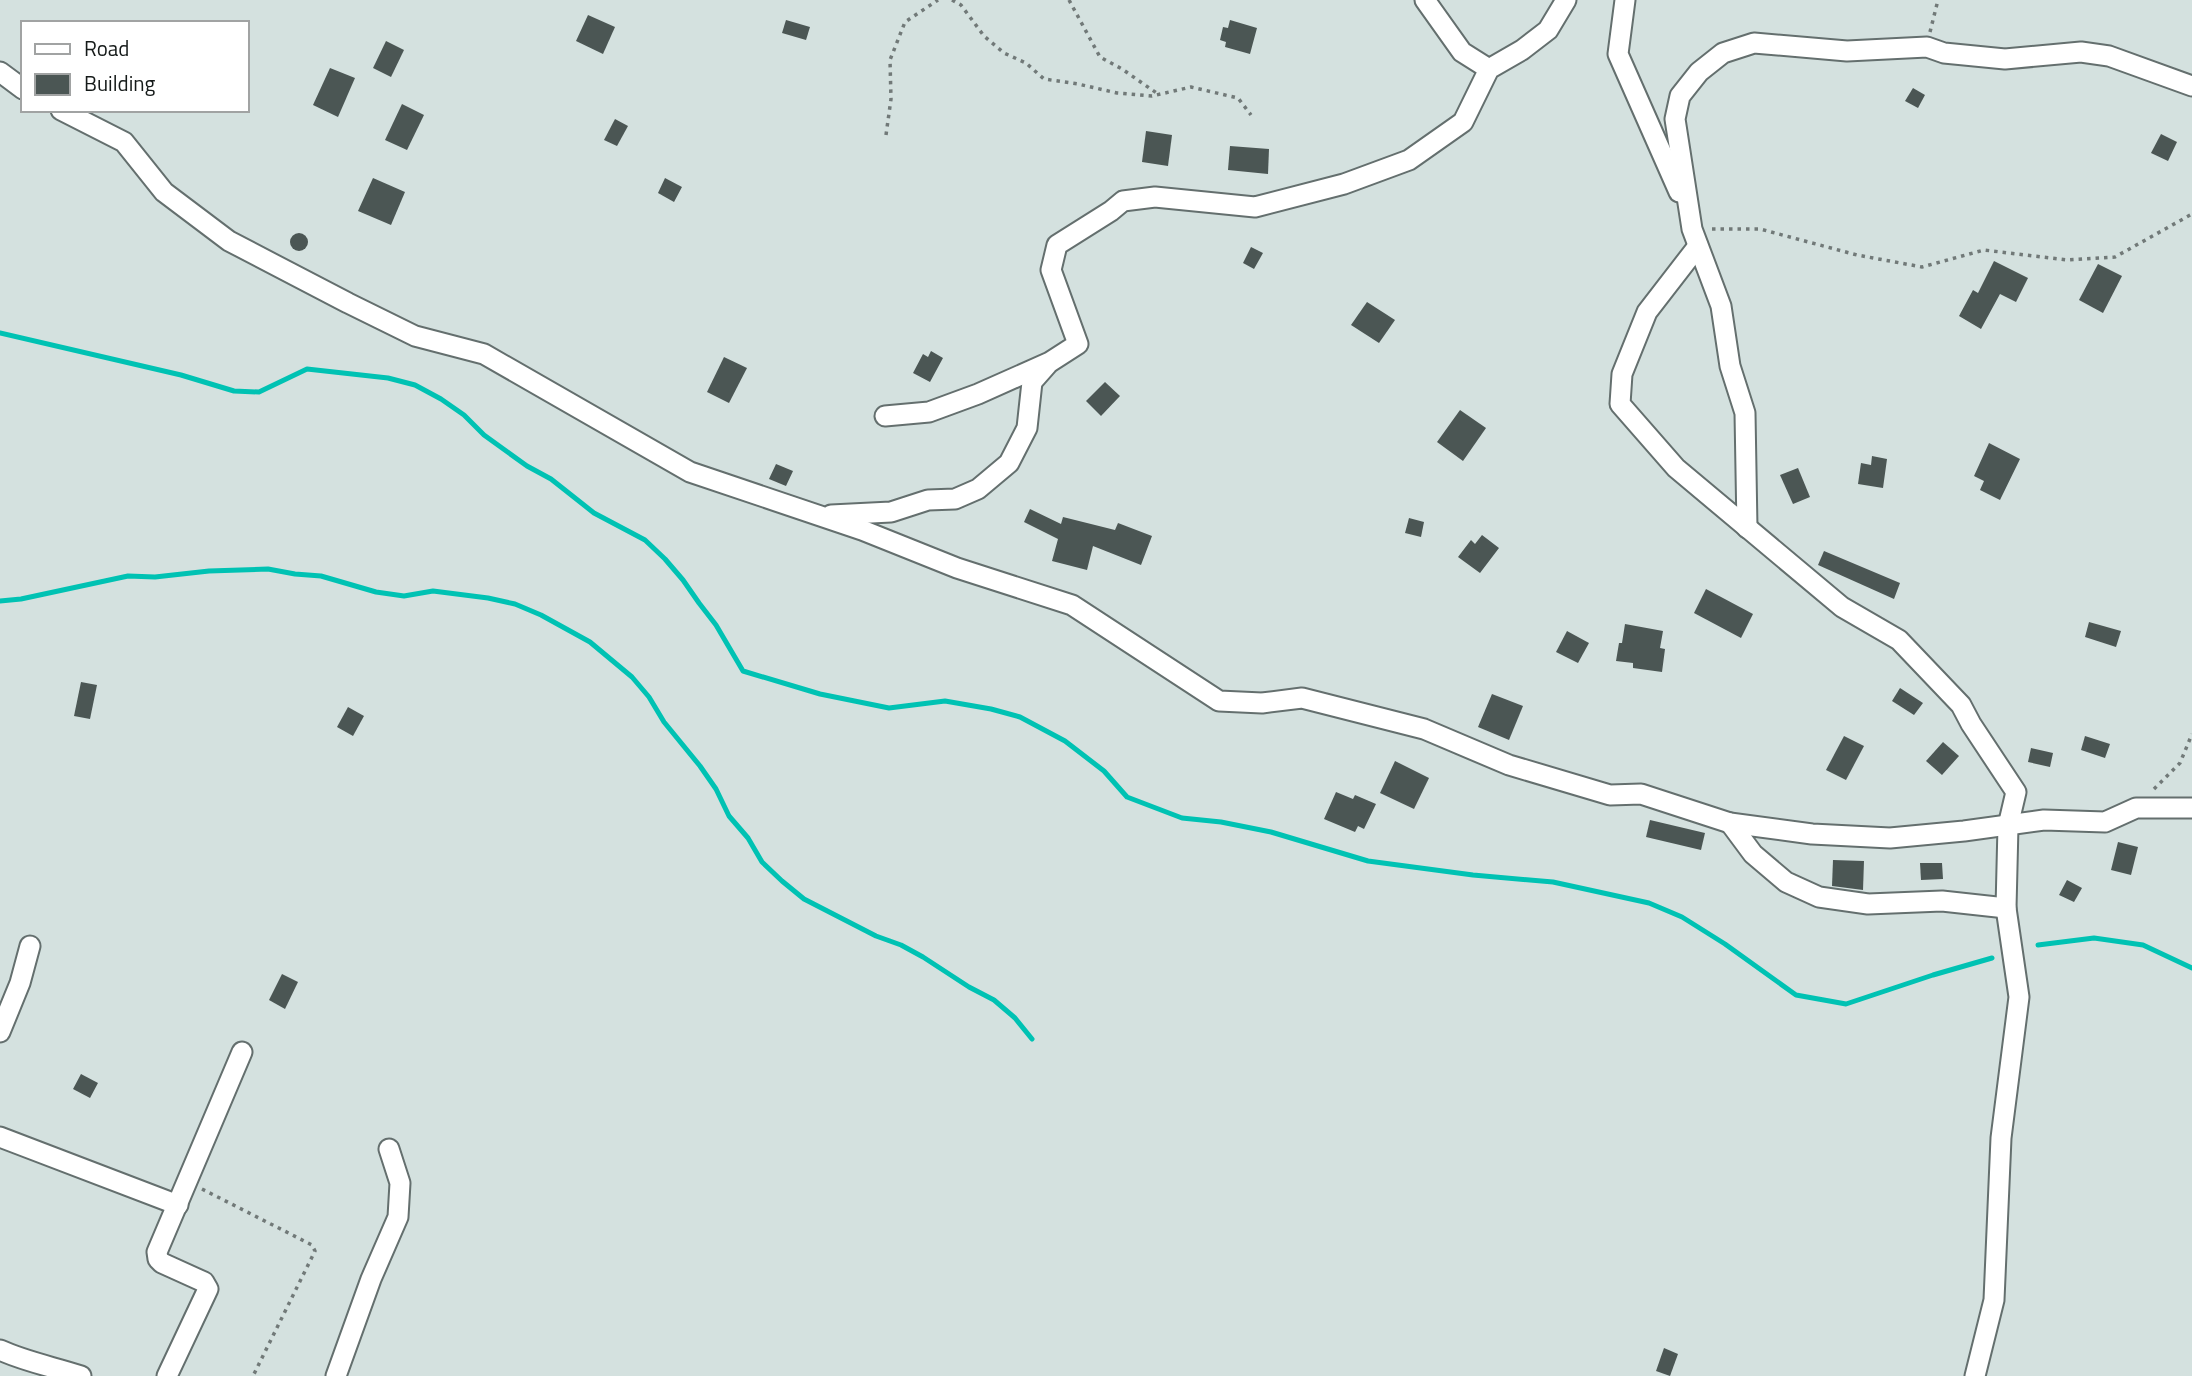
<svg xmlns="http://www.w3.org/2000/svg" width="2192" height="1376" font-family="'Titillium Web',sans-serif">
<rect width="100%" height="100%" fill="#d4e1df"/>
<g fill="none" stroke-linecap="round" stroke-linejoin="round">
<g stroke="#00c2b3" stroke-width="5">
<path d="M0 333 181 375 234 391 259 392 307 369 388 378 415 385 441 399 464 415 484 435 527 466 551 479 594 513 645 540 665 559 683 580 699 603 716 625 743 671 820 694 889 708 945 701 991 709 1020 717 1065 741 1104 771 1127 797 1182 818 1221 822 1271 832 1368 861 1473 875 1553 882 1649 903 1682 917 1725 944 1796 995 1846 1004 1933 975 1992 958"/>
<path d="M0 601 21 599 128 576 155 577 209 571 268 569 295 574 321 576 376 592 404 596 433 591 488 598 515 604 541 615 590 642 632 677 649 697 664 722 700 766 716 789 729 816 748 838 762 862 782 881 804 899 876 936 901 945 923 957 969 987 994 1000 1015 1018 1032 1039"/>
<path d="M2038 945 2094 938 2143 945 2192 968"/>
</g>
</g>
<g fill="#4b5654">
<path d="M588 15 615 27 603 54 576 41Z"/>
<path d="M786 20 810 27 806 40 782 33Z"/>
<path d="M1230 20 1257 28 1250 54 1225 47 1226 42 1220 40 1223 27 1228 28Z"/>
<path d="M386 41 404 50 391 77 373 68Z"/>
<path d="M330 68 355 78 338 117 313 105Z"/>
<path d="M1913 88 1925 95 1918 108 1905 101Z"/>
<path d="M402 104 424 115 407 150 385 140Z"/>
<path d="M615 119 628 126 617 146 604 140Z"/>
<path d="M1146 131 1172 135 1168 166 1142 162Z"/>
<path d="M2161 134 2177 142 2168 161 2151 153Z"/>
<path d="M1230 146 1269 149 1268 174 1228 170Z"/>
<path d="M373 178 405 192 391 225 358 211Z"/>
<path d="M665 178 682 187 674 202 658 193Z"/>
<circle cx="299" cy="242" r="9"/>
<path d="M1251 247 1263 253 1254 269 1243 263Z"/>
<path d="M1994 261 2028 278 2016 302 2000 294 1981 329 1959 316 1973 290 1978 293Z"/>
<path d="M2098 264 2122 276 2103 313 2079 300Z"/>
<path d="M1367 302 1395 320 1379 343 1351 325Z"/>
<path d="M931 351 943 358 930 382 913 373 923 354 928 357Z"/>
<path d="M724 357 747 368 729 403 707 392Z"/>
<path d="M1105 382 1120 396 1101 416 1086 401Z"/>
<path d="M1460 410 1486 428 1463 461 1437 442Z"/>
<path d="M1989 443 2020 459 2000 500 1980 490 1984 481 1974 476Z"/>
<path d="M1872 456 1887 459 1883 488 1858 484 1861 463 1871 465Z"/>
<path d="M776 464 793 471 786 486 769 479Z"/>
<path d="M1798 468 1810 497 1793 504 1780 475Z"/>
<path d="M1030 509 1061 524 1063 517 1115 530 1118 523 1152 536 1141 565 1093 546 1087 570 1052 561 1058 539 1024 522Z"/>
<path d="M1409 518 1424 522 1421 537 1405 533Z"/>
<path d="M1482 535 1499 548 1480 573 1458 557 1471 540 1475 544Z"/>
<path d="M1824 551 1900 583 1894 599 1818 565Z"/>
<path d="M1706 589 1753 614 1741 638 1694 613Z"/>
<path d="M2089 622 2121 631 2116 647 2085 637Z"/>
<path d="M1625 624 1663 631 1660 648 1665 649 1662 672 1633 668V663L1616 661 1619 643H1622Z"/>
<path d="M1567 631 1589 643 1578 663 1556 652Z"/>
<path d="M81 682 97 685 90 719 74 716Z"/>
<path d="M1900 688 1923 703 1914 715 1892 701Z"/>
<path d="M1492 694 1523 706 1509 740 1478 727Z"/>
<path d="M348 707 364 716 353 736 337 727Z"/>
<path d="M1844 736 1864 746 1846 780 1826 770Z"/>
<path d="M2085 736 2110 744 2105 758 2081 750Z"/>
<path d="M1943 742 1959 756 1942 775 1926 761Z"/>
<path d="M2031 748 2053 753 2050 767 2028 762Z"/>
<path d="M1395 761 1429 778 1414 809 1380 793Z"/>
<path d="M1336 792 1353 799 1355 795 1376 804 1364 829 1358 826 1355 832 1324 819Z"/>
<path d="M1650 820 1705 833 1701 850 1646 837Z"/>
<path d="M2118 842 2138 847 2131 875 2111 870Z"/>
<path d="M1833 860 1864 861 1863 890 1832 886Z"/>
<path d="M1920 863H1942L1943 879 1921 880Z"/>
<path d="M2067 880 2082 888 2074 902 2059 895Z"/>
<path d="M282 974 298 982 285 1009 269 1000Z"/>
<path d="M81 1074 98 1083 90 1098 73 1089Z"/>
<path d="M1664 1348 1678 1354 1670 1376 1656 1371Z"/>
</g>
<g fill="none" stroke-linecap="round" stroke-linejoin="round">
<defs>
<g id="minor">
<path d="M1425 0 1462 52 1489 69"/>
<path d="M1625 0 1618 54 1679 192"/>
<path d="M0 72 23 89"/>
<path d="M61 110 124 142 164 192 229 241 348 303 415 336 484 354 690 472 862 530 957 568 1072 605 1219 701 1262 703 1302 698 1424 729 1509 765 1610 795 1641 794 1730 823 1812 834 1890 838 1964 831 2044 820 2105 822 2136 808H2192"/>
<path d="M1698 246 1647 312 1622 374 1620 404 1676 468 1842 607 1899 640 1961 705 1971 724 2016 792 2008 826 2006 908 2019 997 2001 1138 1994 1300 1975 1376"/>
<path d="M885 416 929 412 978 394 1050 362 1078 344 1051 270 1057 245 1111 211 1123 201 1155 197 1255 207 1344 184 1409 160 1463 122 1489 69 1522 50 1548 30 1566 0"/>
<path d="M831 515 891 512 928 500 955 499 978 489 1009 463 1027 428 1032 382 1047 365"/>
<path d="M1747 528 1745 413 1730 366 1721 306 1692 229 1675 119 1680 96 1699 72 1723 53 1754 43 1847 51 1927 47 1944 53 2005 59 2081 52 2109 56 2192 86"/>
<path d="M1730 823 1753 854 1786 882 1819 897 1868 904 1942 901 2006 908"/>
<path d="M0 1032 20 983 30 946"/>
<path d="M0 1137 178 1205"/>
<path d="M0 1350C26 1362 54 1367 81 1376"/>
<path d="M167 1376 208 1289 204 1282 162 1263 158 1259 157 1252 242 1052"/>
<path d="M336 1376 371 1279 398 1217 400 1183 389 1149"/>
</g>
</defs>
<use href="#minor" stroke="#646f6e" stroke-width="23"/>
<g stroke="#717978" stroke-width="3.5" stroke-dasharray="3.5 5" stroke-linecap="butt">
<path d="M952 0 961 5 984 36 1004 53 1026 63 1044 79 1078 84 1117 93 1152 96 1191 87 1238 98 1251 115"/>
<path d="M1069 0 1100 57 1122 69 1158 94"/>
<path d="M1930 32 1938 0"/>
<path d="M886 135 891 99 890 60 905 22 938 0"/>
<path d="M1712 229H1760L1857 255 1922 267 1984 250 2067 260 2115 257 2192 214"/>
<path d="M2154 789 2180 763 2192 734"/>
<path d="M202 1189 312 1245 315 1251 253 1376"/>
</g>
<use href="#minor" stroke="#fff" stroke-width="19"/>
</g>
<rect x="21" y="21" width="228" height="91" fill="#ffffff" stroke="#a1a3a3" stroke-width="2"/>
<rect x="35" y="44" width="35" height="10" fill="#ffffff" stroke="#a1a3a3" stroke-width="2"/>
<text x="84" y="56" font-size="21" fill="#151a19">Road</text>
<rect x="35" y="74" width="35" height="21" fill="#4b5654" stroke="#a1a3a3" stroke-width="2"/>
<text x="84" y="91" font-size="21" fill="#151a19">Building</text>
</svg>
